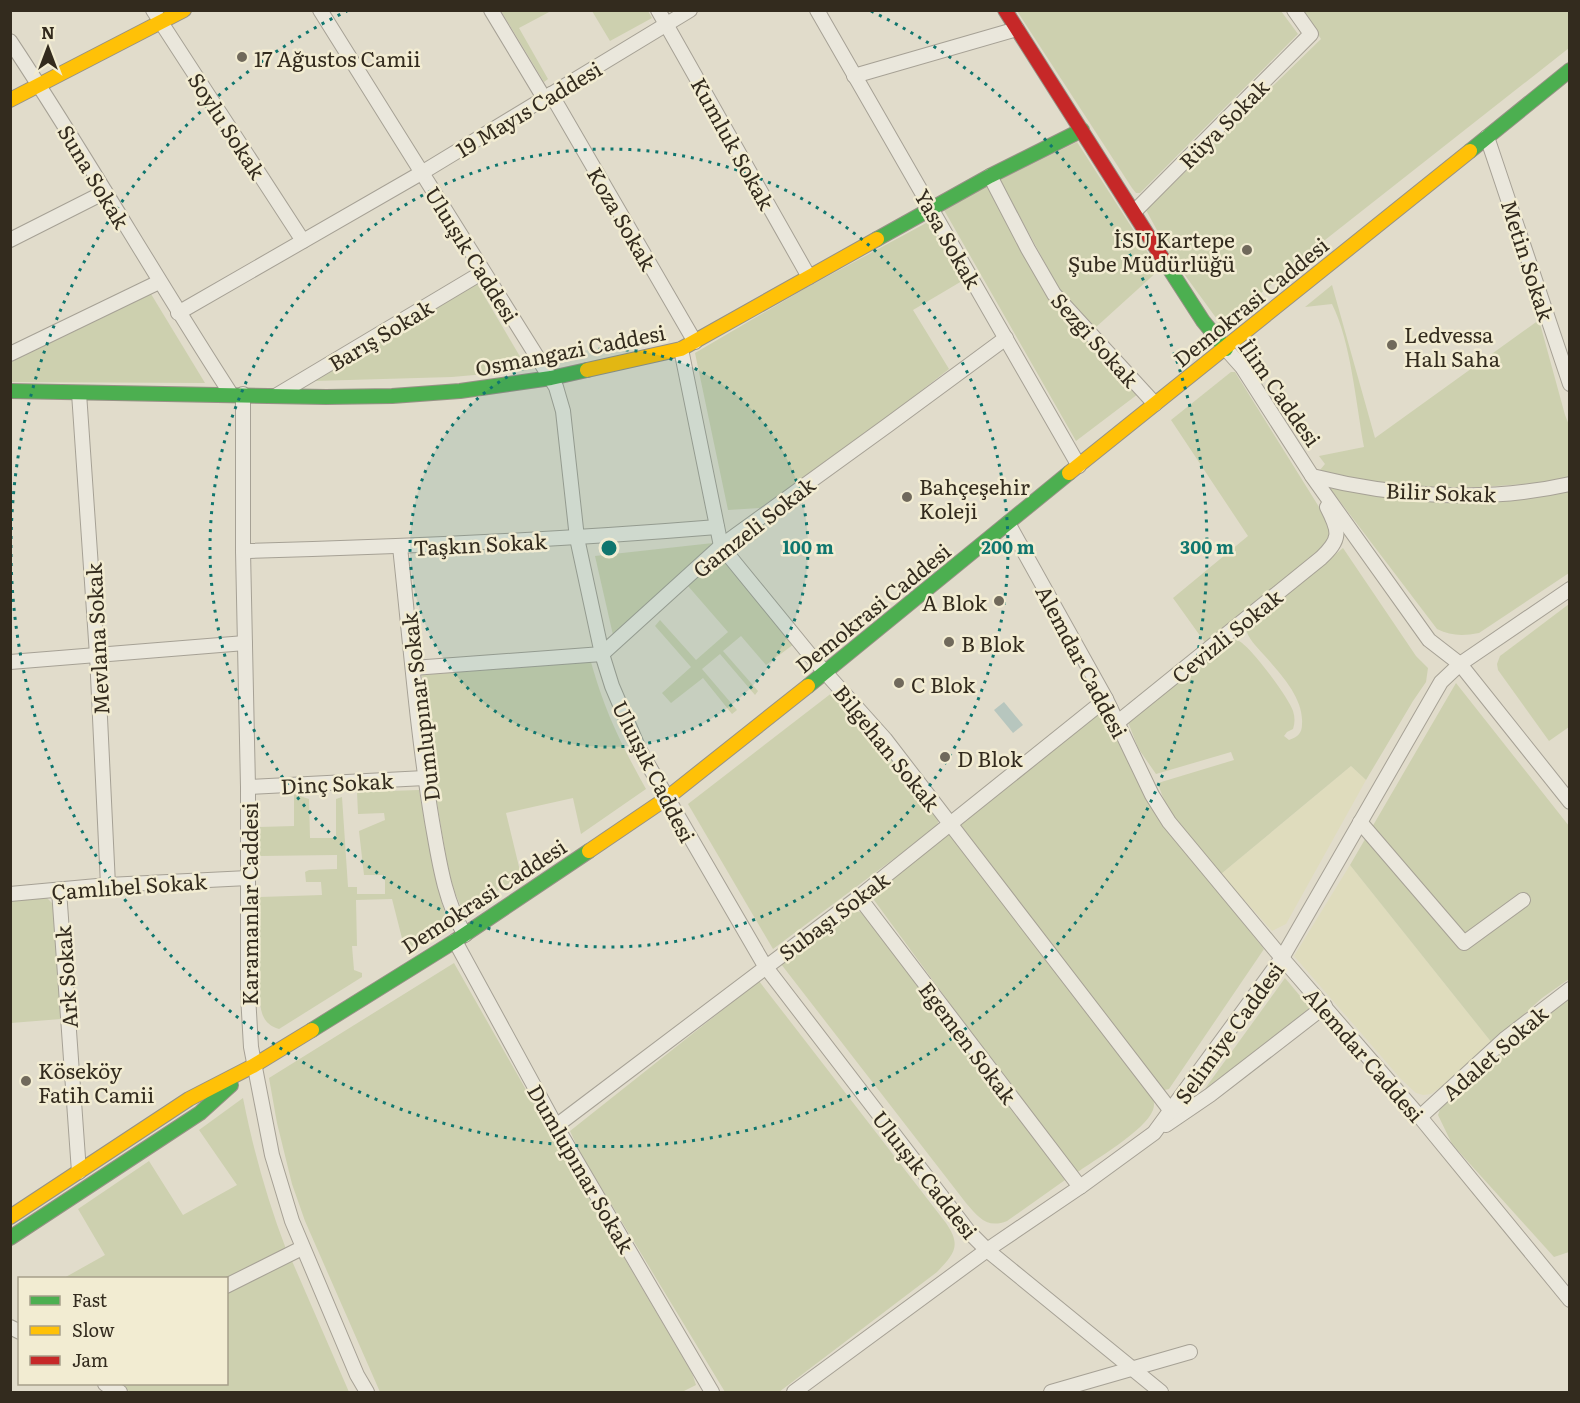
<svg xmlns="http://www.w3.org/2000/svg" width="1580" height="1403" font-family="Literata,serif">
<rect width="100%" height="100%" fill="#e1dccb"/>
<g fill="#dfdcbd">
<path d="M1351 766 1366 780 1286 924 1272 931 1221 874Z"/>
<path d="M1350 865 1492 1043 1441 1087 1431 1094 1423 1095 1416 1093 1401 1079 1294 956Z"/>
</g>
<g fill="#cdd0af">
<path d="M501 11H551L519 28 548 79 544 82Z"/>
<path d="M592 11H648L652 18 610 41Z"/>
<path d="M1017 11H1281L1298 34 1140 193H1136L1132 188Z"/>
<path d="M1303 11H1569V48L1311 251 1222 326 1171 256 1146 210 1321 39Z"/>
<path d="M1077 142 1159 270 1095 328 1058 287 1000 180Z"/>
<path d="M987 186 1045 293 1138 394 1076 441 944 210Z"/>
<path d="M928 222 962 281 913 310 949 369 885 419 760 508 728 510 695 353 806 288Z"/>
<path d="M476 282 528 370 452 377 314 381Z"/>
<path d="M1332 285 1375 438 1539 320 1565 415 1569 425V477C1550 482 1530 484 1510 485 1445 491 1394 485 1330 475L1320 470 1325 464 1319 456 1364 447C1356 404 1351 342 1332 304L1305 307Z"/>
<path d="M151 294 205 383 11 382V362Z"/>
<path d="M1231 372H1235L1329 523 1331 535 1325 547 1206 644 1173 598 1248 536 1171 420Z"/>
<path d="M1329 487 1390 497 1569 489V573L1479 633C1463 636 1451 636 1437 629Z"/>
<path d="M713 543 613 635 595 556Z"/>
<path d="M1343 548 1416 656 1428 668 1426 682 1413 701 1366 780 1351 766 1221 874C1198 847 1167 818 1158 783L1234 760 1231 752 1156 774 1138 748 1128 722 1230 640C1231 640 1238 640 1239 641 1251 647 1289 698 1293 711 1295 717 1295 723 1293 729L1287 732 1284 736 1289 740C1298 737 1302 733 1302 724 1304 698 1280 673 1264 655 1257 647 1247 638 1246 628Z"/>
<path d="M719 556 794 644 766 665 741 636 723 651 758 691 755 695 720 654 702 669 737 710 732 714 703 678 671 703 662 693 691 667 655 626 660 620 696 660 728 632 688 586Z"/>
<path d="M1569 604V727L1549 741 1498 670 1497 664 1500 656Z"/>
<path d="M591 662C605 712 621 744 646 789L581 834 573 798 506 813 521 875 465 913C450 889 447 860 442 833 433 780 427 728 422 675Z"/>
<path d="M1456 683 1569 826V979L1542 998 1492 1043 1350 865Z"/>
<path d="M833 692 853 710 939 819 937 826 931 831 773 949 688 804Z"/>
<path d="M1104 710 1142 788 1166 828 1264 949 1169 1089 1160 1091 961 825 972 812Z"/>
<path d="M419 790 435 876 448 925 405 950 392 899 356 900 357 946H352L354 970 362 973V977L279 1029C265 1025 261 1015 260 1002V897L322 895 321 882H306L305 872 309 870 337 869V855L260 856V827L294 826V794L309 799 310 838H336V799L342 797 348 887H357V894H385V875H364L359 831 385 820 384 813 358 814 357 792Z"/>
<path d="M948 832 1148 1088C1152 1095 1156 1102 1153 1110 1145 1131 1094 1160 1075 1174L874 900 877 891Z"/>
<path d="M47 898 53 904 61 1019 11 1023V901Z"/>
<path d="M855 911 862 912 1065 1180 1007 1221C987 1229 978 1217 966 1203L781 964 849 913Z"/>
<path d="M454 963 546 1125 692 1373 696 1385 682 1392H380L305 1221 292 1184 277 1123 269 1078Z"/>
<path d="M1285 978 1311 1009 1204 1090Z"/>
<path d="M759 981 946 1223C962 1246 954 1254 937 1272L779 1392H725L579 1151 570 1131Z"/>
<path d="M1569 999V1252L1554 1257 1452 1144 1438 1115 1440 1109 1448 1101 1515 1039Z"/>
<path d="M243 1098C253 1149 267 1199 286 1249L226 1278H64L105 1255 78 1209 149 1161 183 1215 237 1185 199 1130Z"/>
<path d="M292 1261 349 1392H131L116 1384H226L227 1293Z"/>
</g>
<path fill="#b7c6be" d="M1004 702 1023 725 1013 733 994 710Z"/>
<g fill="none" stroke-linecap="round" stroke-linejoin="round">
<defs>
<g id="street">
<path d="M153 10 303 241"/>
<path d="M320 10 556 387 563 411 577 538 602 654 612 686 639 749 765 966 969 1232 987 1250 1161 1392"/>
<path d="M491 10 544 98"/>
<path d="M658 10 809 277"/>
<path d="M817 10 1079 466"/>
<path d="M10 41C87 157 155 277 231 394"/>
<path d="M854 76 1017 29"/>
<path d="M551 94 695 342"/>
<path d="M1487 137 1570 384"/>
<path d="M990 176 1028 249 1054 294 1155 404"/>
<path d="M1134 212 1311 34 1294 10"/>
<path d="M10 240 105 192"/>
<path d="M178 313 423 172 690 10"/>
<path d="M681 349 721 546 815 661 885 739 1171 1111"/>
<path d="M1226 349 1242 367 1312 476 1429 640 1460 664 1570 802"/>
<path d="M10 354 159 282"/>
<path d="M79 393 97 655 108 885"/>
<path d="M243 394V551L248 787V995L251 1047 272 1155 292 1221 357 1375 367 1392"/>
<path d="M277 395 483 272"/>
<path d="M1312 476C1395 497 1486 503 1570 484"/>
<path d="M1008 523 1106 699 1152 795 1169 822 1282 958 1420 1117 1570 1300"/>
<path d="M400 547C410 638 417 730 432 821 439 860 444 900 465 935"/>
<path d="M243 551C402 547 559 540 717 527"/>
<path d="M10 662 245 643"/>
<path d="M413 668 602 654 721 546 888 425 1006 338"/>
<path d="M1118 722 1321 558C1341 539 1340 532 1327 507"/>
<path d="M248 787 425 778"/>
<path d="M1360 822 1464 943 1523 900"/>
<path d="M59 890 79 1172"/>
<path d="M10 894 108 885 248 878"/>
<path d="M859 897 1080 1187"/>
<path d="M455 941 556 1126 712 1392"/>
<path d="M1420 1117 1506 1038 1570 989"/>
<path d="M1166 1125 1210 1095 1325 1006"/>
<path d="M556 1126 859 897 1106 699"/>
<path d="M226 1286 302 1248"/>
<path d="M10 1327 20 1332"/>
<path d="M105 1384 120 1392"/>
<path d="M794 1392 987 1250 1080 1187 1154 1133 1282 958 1441 682 1460 664 1570 589"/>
<path d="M1051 1392 1190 1352"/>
</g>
<g id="fast">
<path d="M1470 151 1570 70"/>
<path d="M877 239 990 176 1082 130"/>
<path d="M1163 259 1203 321 1226 349"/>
<path d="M10 391 326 397 392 396 460 391 551 378 587 370"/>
<path d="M808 686 1069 473"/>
<path d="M312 1030 455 941 589 851"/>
<path d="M10 1238 200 1113 231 1085"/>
</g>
<g id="slow">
<path d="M10 100 184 10"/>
<path d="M587 370 681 349 877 239"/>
<path d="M1069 473 1470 151"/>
<path d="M589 851 667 798 808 686"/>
<path d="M10 1217 189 1099 253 1066 312 1030"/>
</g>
<path id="jam" d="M1005 10 1163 259"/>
</defs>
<use href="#street" stroke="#a6a195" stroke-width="16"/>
<use href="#fast" stroke="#969185" stroke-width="16"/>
<use href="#slow" stroke="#969185" stroke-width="16"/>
<use href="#jam" stroke="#969185" stroke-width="16"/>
<use href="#street" stroke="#eae7dc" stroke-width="14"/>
<use href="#fast" stroke="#4caf50" stroke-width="14"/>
<use href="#slow" stroke="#ffc107" stroke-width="14"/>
<use href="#jam" stroke="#c62828" stroke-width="14"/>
</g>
<circle cx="609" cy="548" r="199" fill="#0f766e" fill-opacity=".12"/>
<g fill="none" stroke="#0f766e" stroke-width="3" stroke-dasharray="3 6">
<circle cx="609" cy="548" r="199"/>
<circle cx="609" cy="548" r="399"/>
<path d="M871 11A598 598 0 1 1 347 11"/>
</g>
<g fill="#70695b" stroke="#f2ecd2" stroke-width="2">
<circle cx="242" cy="57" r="6"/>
<circle cx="1247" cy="250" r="6"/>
<circle cx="1392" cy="345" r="6"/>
<circle cx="907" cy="497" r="6"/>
<circle cx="999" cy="601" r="6"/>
<circle cx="949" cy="642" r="6"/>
<circle cx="899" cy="683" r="6"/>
<circle cx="945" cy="757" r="6"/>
<circle cx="26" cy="1081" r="6"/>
</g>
<g text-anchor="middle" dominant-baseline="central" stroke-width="5" stroke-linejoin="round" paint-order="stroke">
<g font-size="21" fill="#332b1e" stroke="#f2ecd2" text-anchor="start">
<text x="254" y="57">17 Ağustos Camii</text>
<text x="1235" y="238" text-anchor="end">İSU Kartepe<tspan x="1235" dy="24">Şube Müdürlüğü</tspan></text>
<text x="1404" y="333">Ledvessa<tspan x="1404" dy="24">Halı Saha</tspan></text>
<text x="919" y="485">Bahçeşehir<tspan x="919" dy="24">Koleji</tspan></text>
<text x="987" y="601" text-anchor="end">A Blok</text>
<text x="961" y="642">B Blok</text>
<text x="911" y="683">C Blok</text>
<text x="957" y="757">D Blok</text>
<text x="38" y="1069">Köseköy<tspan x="38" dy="24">Fatih Camii</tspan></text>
</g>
<g font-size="21" fill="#332b1e" stroke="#f2ecd2">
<text transform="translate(528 108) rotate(-31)">19 Mayıs Caddesi</text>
<text transform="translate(1223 123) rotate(-45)">Rüya Sokak</text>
<text transform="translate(228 125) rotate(57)">Soylu Sokak</text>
<text transform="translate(734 143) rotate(61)">Kumluk Sokak</text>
<text transform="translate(95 176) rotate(59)">Suna Sokak</text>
<text transform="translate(623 218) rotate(60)">Koza Sokak</text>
<text transform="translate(949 238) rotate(60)">Yasa Sokak</text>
<text transform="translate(473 254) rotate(58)">Uluışık Caddesi</text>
<text transform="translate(1529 260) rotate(72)">Metin Sokak</text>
<text transform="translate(1250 301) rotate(-39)">Demokrasi Caddesi</text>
<text transform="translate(380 334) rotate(-31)">Barış Sokak</text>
<text transform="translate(1096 339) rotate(48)">Sezgi Sokak</text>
<text transform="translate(570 349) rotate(-11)">Osmangazi Caddesi</text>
<text transform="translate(1281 392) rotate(55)">İlim Caddesi</text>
<text transform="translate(1441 491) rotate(2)">Bilir Sokak</text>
<text transform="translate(753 526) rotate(-38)">Gamzeli Sokak</text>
<text transform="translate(480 543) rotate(-3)">Taşkın Sokak</text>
<text transform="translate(872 607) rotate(-39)">Demokrasi Caddesi</text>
<text transform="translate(1226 635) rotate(-39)">Cevizli Sokak</text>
<text transform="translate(96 639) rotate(-93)">Mevlana Sokak</text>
<text transform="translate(1083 661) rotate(62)">Alemdar Caddesi</text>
<text transform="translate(419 707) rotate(-97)">Dumlupınar Sokak</text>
<text transform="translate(888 747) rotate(51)">Bilgehan Sokak</text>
<text transform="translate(655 771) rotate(63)">Uluışık Caddesi</text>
<text transform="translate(337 782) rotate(-3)">Dinç Sokak</text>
<text transform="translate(129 885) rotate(-4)">Çamlıbel Sokak</text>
<text transform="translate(483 895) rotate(-33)">Demokrasi Caddesi</text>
<text transform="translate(248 904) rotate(-90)">Karamanlar Caddesi</text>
<text transform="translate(833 915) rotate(-37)">Subaşı Sokak</text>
<text transform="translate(65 977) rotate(-94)">Ark Sokak</text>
<text transform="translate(1228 1032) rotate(-54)">Selimiye Caddesi</text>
<text transform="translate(969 1042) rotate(53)">Egemen Sokak</text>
<text transform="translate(1494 1052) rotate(-41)">Adalet Sokak</text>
<text transform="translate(1365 1054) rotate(49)">Alemdar Caddesi</text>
<text transform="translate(582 1168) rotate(60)">Dumlupınar Sokak</text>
<text transform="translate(926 1174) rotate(52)">Uluışık Caddesi</text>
</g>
</g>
<circle cx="609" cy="548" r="9" fill="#0f766e" stroke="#f2ecd2" stroke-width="3"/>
<g font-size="18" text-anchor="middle" font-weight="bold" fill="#0f766e" stroke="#f2ecd2" stroke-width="5" stroke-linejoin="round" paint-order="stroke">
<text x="808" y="554">100 m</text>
<text x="1008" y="554">200 m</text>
<text x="1207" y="554">300 m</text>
</g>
<rect width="1580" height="1403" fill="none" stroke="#332b1e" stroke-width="24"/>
<rect x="18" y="1277" width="210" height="108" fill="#f2ecd2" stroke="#a69f8a" stroke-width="1.5"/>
<rect x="30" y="1296" width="30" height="9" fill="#4caf50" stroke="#a69f8a" stroke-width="1.5"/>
<text x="72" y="1307" font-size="18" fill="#332b1e">Fast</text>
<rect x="30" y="1326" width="30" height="9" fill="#ffc107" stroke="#a69f8a" stroke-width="1.5"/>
<text x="72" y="1337" font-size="18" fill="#332b1e">Slow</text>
<rect x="30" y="1356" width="30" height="9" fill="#c62828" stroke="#a69f8a" stroke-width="1.5"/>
<text x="72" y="1367" font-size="18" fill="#332b1e">Jam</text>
<g transform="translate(48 48)" stroke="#f2ecd2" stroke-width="4.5" paint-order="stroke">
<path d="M0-4.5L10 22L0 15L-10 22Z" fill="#332b1e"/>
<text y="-9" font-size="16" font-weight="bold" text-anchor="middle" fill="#332b1e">N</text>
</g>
</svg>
